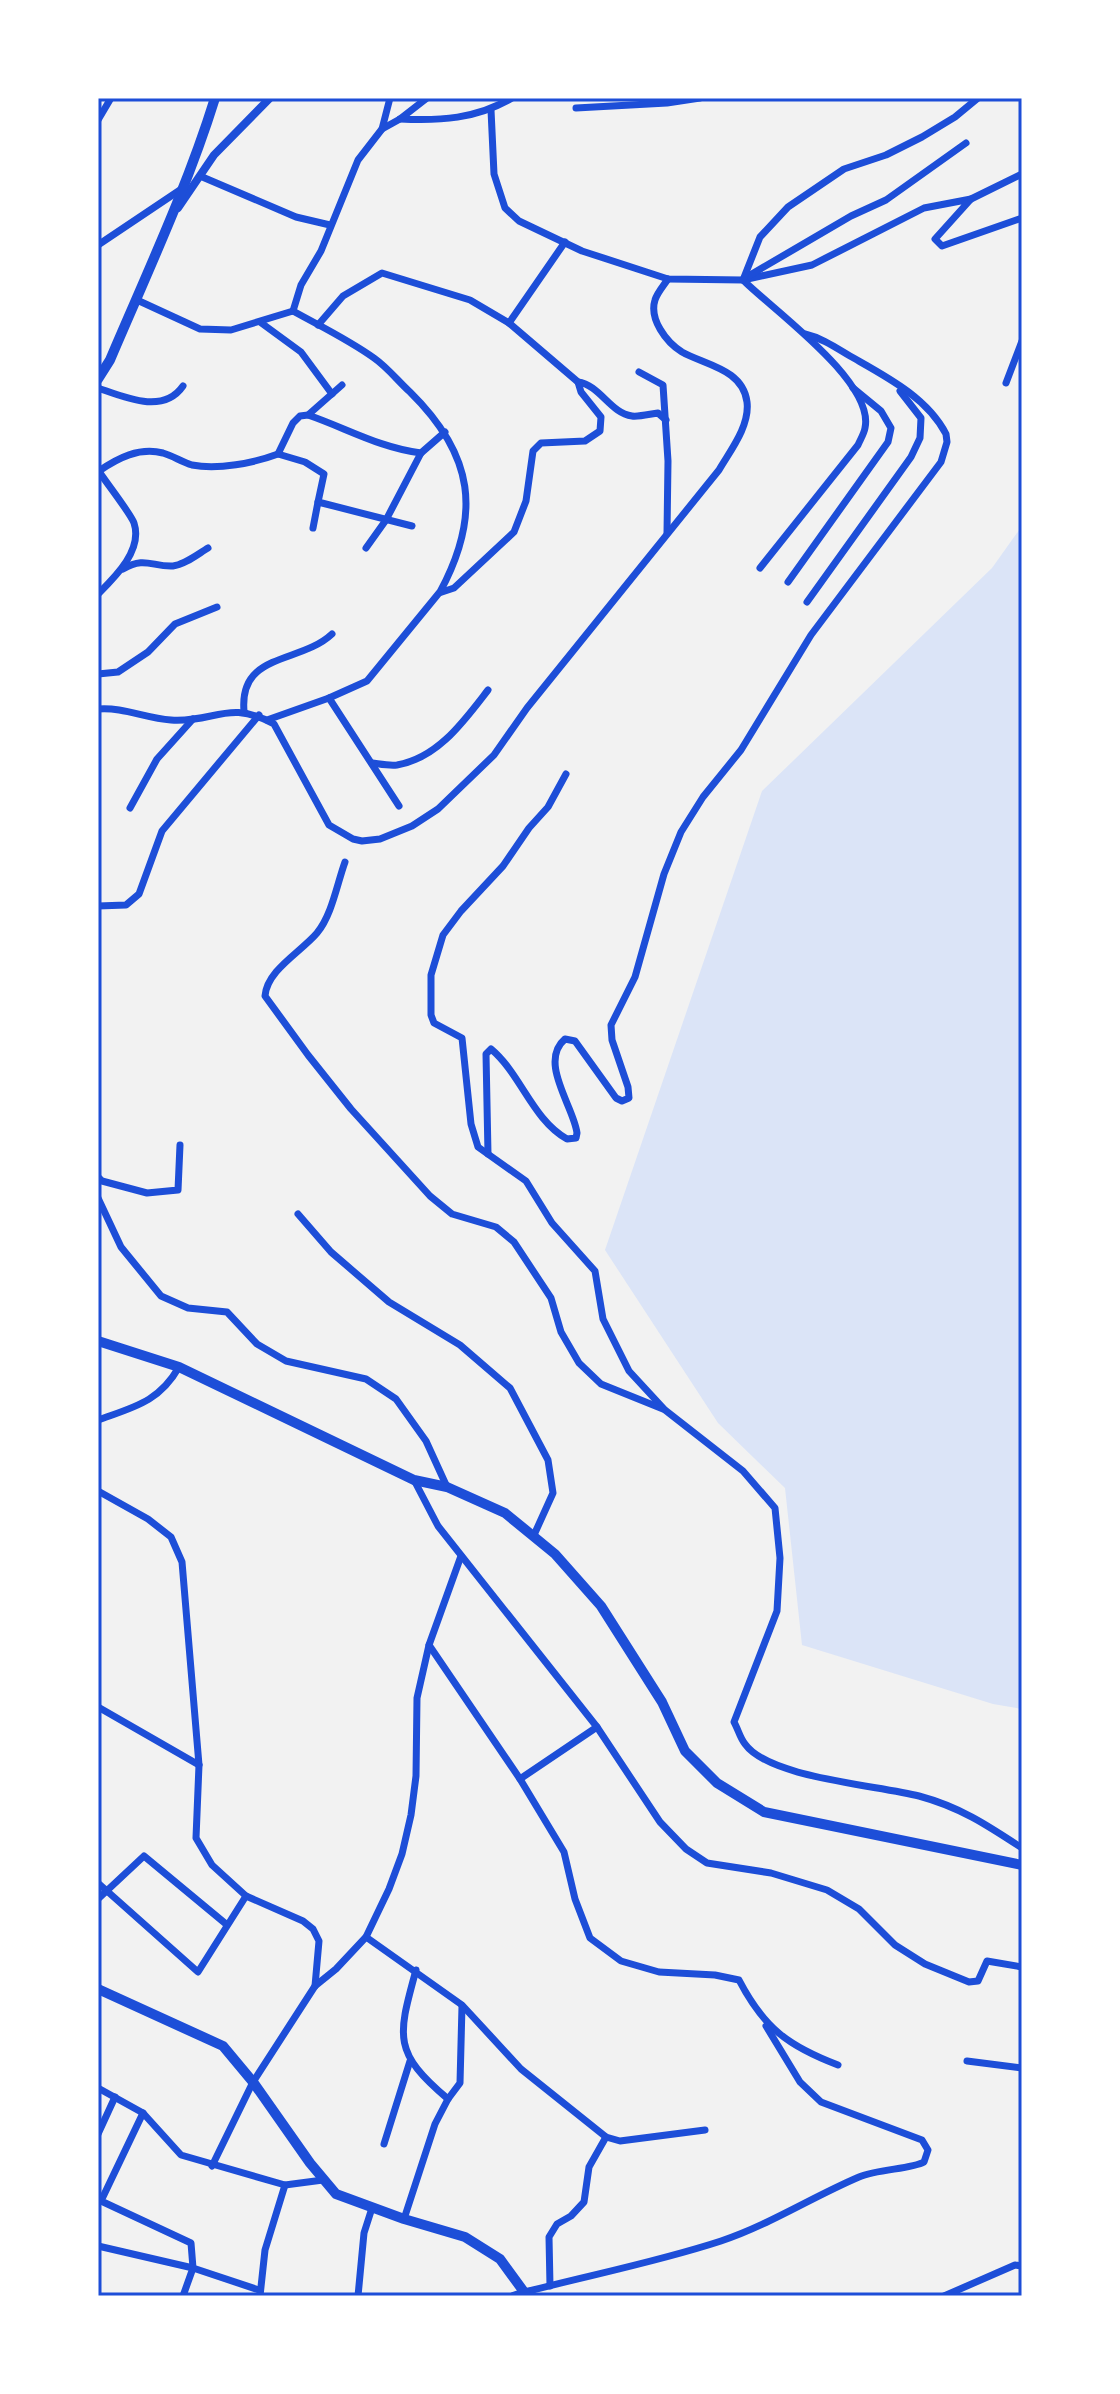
<svg xmlns="http://www.w3.org/2000/svg" width="1120" height="2394" font-family="Roboto,sans-serif">
<rect width="100%" height="100%" fill="#f2f2f2"/>
<path fill="#dbe4f7" d="M1022 526V1709L993 1704 802 1645 785 1488 718 1423 605 1250 762 791 992 568Z"/>
<g fill="none" stroke-linecap="round" stroke-linejoin="round">
<g stroke="#1d4ed8" stroke-width="7">
<path d="M576 108 667 103 700 98"/>
<path d="M491 110 494 174 505 208 519 221 582 251 668 279 743 280 812 265 924 208 971 199 935 239 942 246 1022 218"/>
<path d="M400 119C440 121 476 119 512 98"/>
<path d="M98 120 111 98"/>
<path d="M382 129 390 98"/>
<path d="M200 176 296 217 330 225"/>
<path d="M971 199 1022 174"/>
<path d="M98 245 183 188"/>
<path d="M745 278 851 216 886 200 966 143"/>
<path d="M743 280C773 310 875 382 865 428 864 434 860 440 858 445L760 568"/>
<path d="M743 280 760 237 788 207 844 169 886 155 922 137 955 117 978 98"/>
<path d="M137 300 200 329 231 330 293 311"/>
<path d="M293 311C320 326 349 340 374 358 387 367 398 381 410 392 474 455 482 514 440 592"/>
<path d="M293 311 301 285 321 251 358 160 382 129 400 119 427 98"/>
<path d="M260 322 301 352 332 394"/>
<path d="M509 323 565 242"/>
<path d="M318 325 343 296 382 273 470 300 509 323 578 382"/>
<path d="M639 372 663 385 668 461 667 533"/>
<path d="M1006 383 1022 341"/>
<path d="M98 388C124 397 163 415 183 386"/>
<path d="M308 415C346 428 380 448 421 453L445 432"/>
<path d="M278 454 305 462 324 474 318 502 412 526"/>
<path d="M98 470C105 481 131 514 134 523 143 550 115 577 98 594"/>
<path d="M99 471C118 458 139 447 163 453 173 456 182 462 192 465 218 470 254 463 278 454L293 423 300 416 308 415 342 385"/>
<path d="M313 528 318 502"/>
<path d="M366 548 386 520 421 453"/>
<path d="M123 569C145 556 152 567 173 566 184 565 198 554 208 548"/>
<path d="M788 582 888 442 891 428 881 411 853 388"/>
<path d="M807 602 911 457 920 438 921 418 900 391"/>
<path d="M98 674 118 672 148 652 175 624 217 607"/>
<path d="M329 698 399 806"/>
<path d="M98 709C123 707 145 718 171 720 215 723 228 699 274 724L329 825 353 839 362 841 380 839 412 826 438 809 494 755 527 708 719 470C730 451 750 426 747 402 743 369 705 365 682 352 666 342 649 319 655 300 657 293 664 285 668 279"/>
<path d="M244 711C239 652 300 664 332 634"/>
<path d="M267 720 329 698 367 681 439 593 454 588 514 532 526 501 533 451 541 443 585 441 600 431 601 417 581 392 578 382C600 385 610 413 632 416 639 417 650 414 658 413L666 420"/>
<path d="M372 763C380 764 389 766 397 765 438 758 464 721 488 690"/>
<path d="M566 774 548 807 529 828 503 866 461 911 443 935 431 975V1015L434 1023 462 1038 471 1124 478 1147 526 1181 552 1223 595 1271 603 1319 629 1371 665 1410 743 1471 775 1508 780 1558 777 1611 734 1722C738 1729 740 1738 745 1744 769 1778 877 1785 919 1796 960 1807 987 1825 1022 1848"/>
<path d="M130 808 157 759 193 719"/>
<path d="M345 862C337 884 332 915 317 933 301 952 267 970 265 996L308 1055 351 1109 430 1196 452 1214 496 1227 514 1242 551 1298 561 1332 579 1363 601 1384 663 1409"/>
<path d="M98 906 126 905 139 894 162 831 259 715"/>
<path d="M488 1154 486 1054 491 1049C521 1074 532 1119 567 1139L576 1138 577 1133C574 1107 538 1062 565 1039L575 1041 616 1098 622 1101 629 1098 628 1087 612 1040 611 1025 635 977 664 874 681 832 703 797 741 750 811 635 941 462 947 442 946 434C927 397 885 376 850 356 835 347 822 338 805 334"/>
<path d="M98 1177 102 1181 147 1193 178 1190 180 1145"/>
<path d="M98 1198 121 1247 161 1296 188 1308 227 1312 257 1344 286 1361 366 1379 396 1399 426 1441 447 1487"/>
<path d="M298 1214 331 1252 389 1302 460 1345 510 1388 548 1460 553 1493 534 1535"/>
<path d="M98 1420C134 1407 159 1402 179 1367"/>
<path d="M414 1480 438 1526 597 1727 660 1822 686 1849 707 1863 771 1873 827 1890 859 1909 895 1945 925 1964 969 1982 978 1981 987 1961 1022 1967"/>
<path d="M98 1491 148 1519 171 1537 182 1562 199 1765 196 1838 212 1865 246 1896 303 1921 313 1929 319 1941 315 1986"/>
<path d="M461 1556 429 1645 520 1779 564 1852 575 1899 590 1938 621 1961 659 1972 715 1975 739 1980C764 2028 788 2046 838 2065"/>
<path d="M98 1707 199 1765"/>
<path d="M520 1779 597 1727"/>
<path d="M98 1883 198 1972 246 1896"/>
<path d="M98 1899 144 1856 226 1924"/>
<path d="M366 1937 462 2005 521 2069 606 2137 620 2141 705 2130"/>
<path d="M416 1970C398 2036 392 2052 448 2099"/>
<path d="M967 2061 1022 2068"/>
<path d="M98 2088 143 2113 181 2155 285 2185 323 2180"/>
<path d="M143 2113 101 2201 191 2243 193 2268 259 2290"/>
<path d="M98 2134 115 2097"/>
<path d="M384 2144 410 2061"/>
<path d="M212 2166 253 2082 315 1986 336 1969 366 1937 389 1889 402 1854 411 1815 416 1776 417 1698 429 1645"/>
<path d="M404 2219 435 2124 448 2099 460 2083 462 2006"/>
<path d="M98 2246 193 2268 183 2296"/>
<path d="M550 2286 549 2237 557 2224 571 2216 584 2202 589 2167 606 2137"/>
<path d="M525 2292C590 2275 657 2262 721 2241 769 2225 812 2197 859 2177 878 2169 912 2169 924 2162L928 2150 922 2140 821 2102 800 2082 766 2026"/>
<path d="M260 2296 265 2250 285 2185"/>
<path d="M358 2296 364 2233 372 2208"/>
<path d="M944 2296 1015 2265 1022 2266"/>
</g>
<g stroke="#1d4ed8" stroke-width="8">
<path d="M178 208 214 155 270 98"/>
<path d="M513 2296 525 2292"/>
</g>
<g stroke="#1d4ed8" stroke-width="10">
<path d="M98 379 110 360C147 273 187 188 215 98"/>
<path d="M98 1341 179 1367 414 1480 447 1487 505 1513 555 1554 601 1606 662 1702 685 1751 717 1783 764 1812 1022 1865"/>
<path d="M98 1989 223 2046 253 2082 310 2163 336 2194 404 2219 465 2237 500 2259 527 2296"/>
</g>
</g>
<rect width="1120" height="2394" fill="none" stroke="#ffffff" stroke-width="200"/>
<rect x="100" y="100" width="920" height="2194" fill="none" stroke="#1d4ed8" stroke-width="3"/>
</svg>
